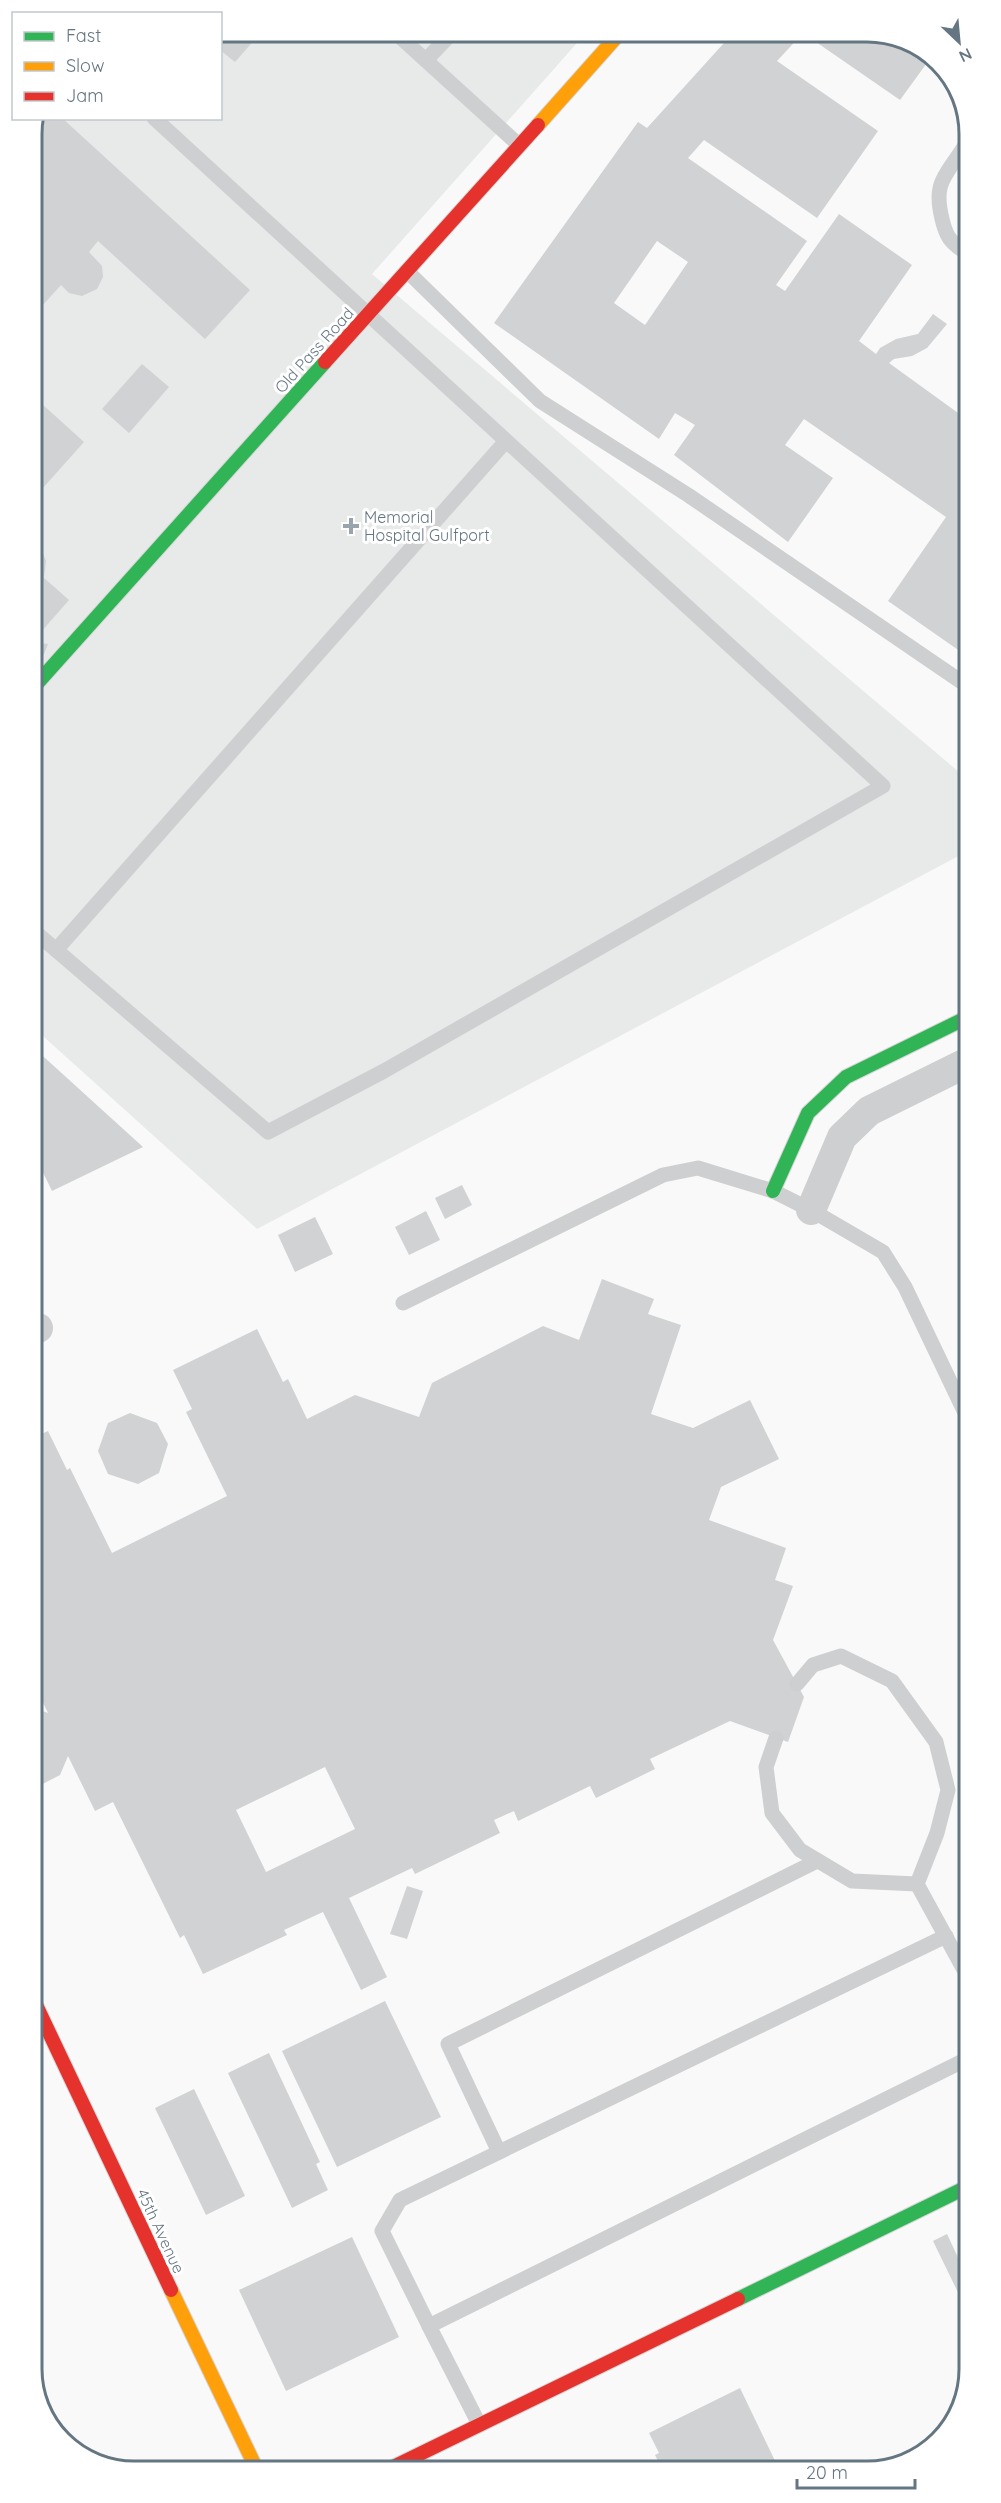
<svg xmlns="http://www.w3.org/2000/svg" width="1001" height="2503" font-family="Quicksand,sans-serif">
<rect width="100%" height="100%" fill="#f9f9f9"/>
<path fill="#e8e9e9" d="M585 34 372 274 966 778V852L257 1229 34 1028 32 127 36 118H220L221 38Z"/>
<g fill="#d0d2d3" fill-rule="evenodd">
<path d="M874 32 932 56 900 100 803 33 777 61 878 131 817 218 704 140 688 158 807 241 776 285 785 291 839 214 912 265 859 341 876 354 880 348 896 339 918 334 933 314 947 324 927 348 912 356 894 359 889 363 965 418 964 654 888 601 946 517 804 419 785 445 833 478 788 542 674 455 695 425 675 413 659 439 494 323 638 122 647 128 733 33ZM657 241 688 262 645 325 614 303Z"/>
<path d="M220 38H256L235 62 220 50Z"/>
<path d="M36 118H62L250 290 205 339 98 241 89 252 102 266 103 277 97 289 82 296 69 293 61 285 32 317V127Z"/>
<path d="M142 364 169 387 129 433 102 409Z"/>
<path d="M32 395 84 442 33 499 32 434Z"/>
<path d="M33 527 46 561 44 578 69 600 33 641Z"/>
<path d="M33 642 48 644 44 654 33 668Z"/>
<path d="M34 1048 143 1147 52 1191 34 1154Z"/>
<path d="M462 1185 472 1205 445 1219 435 1198Z"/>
<path d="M426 1211 440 1240 409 1255 395 1227Z"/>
<path d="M315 1217 333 1254 295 1272 278 1235Z"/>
<path d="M602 1279 654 1299 648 1314 681 1325 651 1414 693 1428 750 1400 779 1459 721 1487 709 1520 786 1548 775 1580 793 1586 773 1640 804 1697 788 1742 730 1721 650 1759 655 1769 596 1798 590 1786 518 1821 514 1811 494 1820 500 1833 415 1874 412 1868 349 1898 387 1977 361 1990 323 1912 284 1930 287 1935 203 1974 184 1935 180 1938 113 1802 95 1811 68 1756 60 1775 35 1788V1708L48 1713 35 1686V1653L42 1650 35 1635V1437L48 1431 67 1470 70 1468 112 1553 227 1496 186 1412 192 1409 173 1370 257 1329 283 1382 288 1379 307 1419 355 1395 419 1417 432 1383 543 1326 579 1340ZM325 1767 355 1829 266 1872 236 1810Z"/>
<path d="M130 1413 157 1423 168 1444 159 1473 138 1484 108 1474 98 1451 108 1423Z"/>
<path d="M407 1886 423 1891 407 1939 390 1934Z"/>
<path d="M385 2001 441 2117 337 2167 282 2051Z"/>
<path d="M269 2053 320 2162 316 2164 328 2190 292 2208 228 2073Z"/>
<path d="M194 2089 245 2196 206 2215 155 2108Z"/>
<path d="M947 2234 969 2281V2315L933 2241Z"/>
<path d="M352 2237 399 2337 286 2391 239 2290Z"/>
<path d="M740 2388 778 2467 661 2468 666 2466 664 2463 660 2465 655 2455 659 2453 649 2433Z"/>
</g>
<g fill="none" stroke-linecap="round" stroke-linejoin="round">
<defs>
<g id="fast">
<path d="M33 688 325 362"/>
<path d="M773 1191 808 1113 846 1077 966 1018"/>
<path d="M738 2299 969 2186"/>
</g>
<g id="slow">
<path d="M538 125 619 34"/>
<path d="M171 2290 257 2470"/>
</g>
<g id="jam">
<path d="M325 362 538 125"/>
<path d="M36 2005 171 2290"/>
<path d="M387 2470 738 2299"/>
</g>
</defs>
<use href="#fast" stroke="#d5d6d7" stroke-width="16"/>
<use href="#slow" stroke="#d5d6d7" stroke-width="16"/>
<use href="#jam" stroke="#d5d6d7" stroke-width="16"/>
<g stroke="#cecfd0" stroke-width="15">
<path d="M399 36 519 145"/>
<path d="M426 60 449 36"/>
<path d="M964 147C945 177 933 182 942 219 946 236 950 242 965 252"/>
<path d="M407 271 540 401 688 495 966 685"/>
<path d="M34 931 268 1132 384 1071 883 786 154 118"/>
<path d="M56 950 506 441"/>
<path d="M403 1303 663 1175 698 1168 773 1191 811 1210 883 1252 905 1287 967 1417"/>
<path d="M797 1684 813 1665 841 1656 892 1681 936 1742 948 1790 937 1833 917 1884 969 1979"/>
<path d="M776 1738 766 1767 772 1813 800 1850 852 1881 917 1884"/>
<path d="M499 2152 448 2044 817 1861"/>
<path d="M429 2326 382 2231 400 2200 946 1936"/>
<path d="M479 2424 429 2326 969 2058"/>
</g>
<g stroke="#cecfd0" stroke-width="30">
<path d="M811 1210 842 1137 869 1111 966 1063"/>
<path d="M34 1330 38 1328"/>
</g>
<use href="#fast" stroke="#30b455" stroke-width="14"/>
<use href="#slow" stroke="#ff9f0a" stroke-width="14"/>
<use href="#jam" stroke="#e5322d" stroke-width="14"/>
</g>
<path fill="#99a4ac" stroke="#fff" stroke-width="2" d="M348 517h6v6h6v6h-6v6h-6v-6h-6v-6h6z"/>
<g text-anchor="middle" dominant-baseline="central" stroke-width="6" stroke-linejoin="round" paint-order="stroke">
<g font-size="16" fill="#657683" stroke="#fff">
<text transform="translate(314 350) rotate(-48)">Old Pass Road</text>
<text transform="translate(161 2231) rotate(65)">45th Avenue</text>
</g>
<g font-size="16" fill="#657683" stroke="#fff" text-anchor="start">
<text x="364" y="517">Memorial<tspan x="364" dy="18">Hospital Gulfport</tspan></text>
</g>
</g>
<path d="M0 0H1001V2503H0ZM134 42H867A92 92 0 0 1 959 134V2369A92 92 0 0 1 867 2461H134A92 92 0 0 1 42 2369V134A92 92 0 0 1 134 42Z" fill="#fff" fill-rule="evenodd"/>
<path fill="none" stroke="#657683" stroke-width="3" d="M134 42H867A92 92 0 0 1 959 134V2369A92 92 0 0 1 867 2461H134A92 92 0 0 1 42 2369V134A92 92 0 0 1 134 42Z"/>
<rect x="12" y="12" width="210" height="108" fill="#ffffff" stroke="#c1c8cd" stroke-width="1.5"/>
<rect x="24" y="32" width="30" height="9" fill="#30b455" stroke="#c1c8cd" stroke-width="1.5"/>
<text x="66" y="42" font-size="18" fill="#657683">Fast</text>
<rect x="24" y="62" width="30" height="9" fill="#ff9f0a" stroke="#c1c8cd" stroke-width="1.5"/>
<text x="66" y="72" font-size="18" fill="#657683">Slow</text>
<rect x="24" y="92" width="30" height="9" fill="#e5322d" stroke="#c1c8cd" stroke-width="1.5"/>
<text x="66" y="102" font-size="18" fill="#657683">Jam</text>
<g transform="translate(959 42) rotate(154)" stroke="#ffffff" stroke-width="4.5" paint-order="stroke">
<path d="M0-4.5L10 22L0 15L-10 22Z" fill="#657683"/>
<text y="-9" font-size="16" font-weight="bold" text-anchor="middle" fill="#657683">N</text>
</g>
<path d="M797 2479v9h118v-9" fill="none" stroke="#657683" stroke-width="3"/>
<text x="806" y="2479" font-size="18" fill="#657683" stroke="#ffffff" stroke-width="4.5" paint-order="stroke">20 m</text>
</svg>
